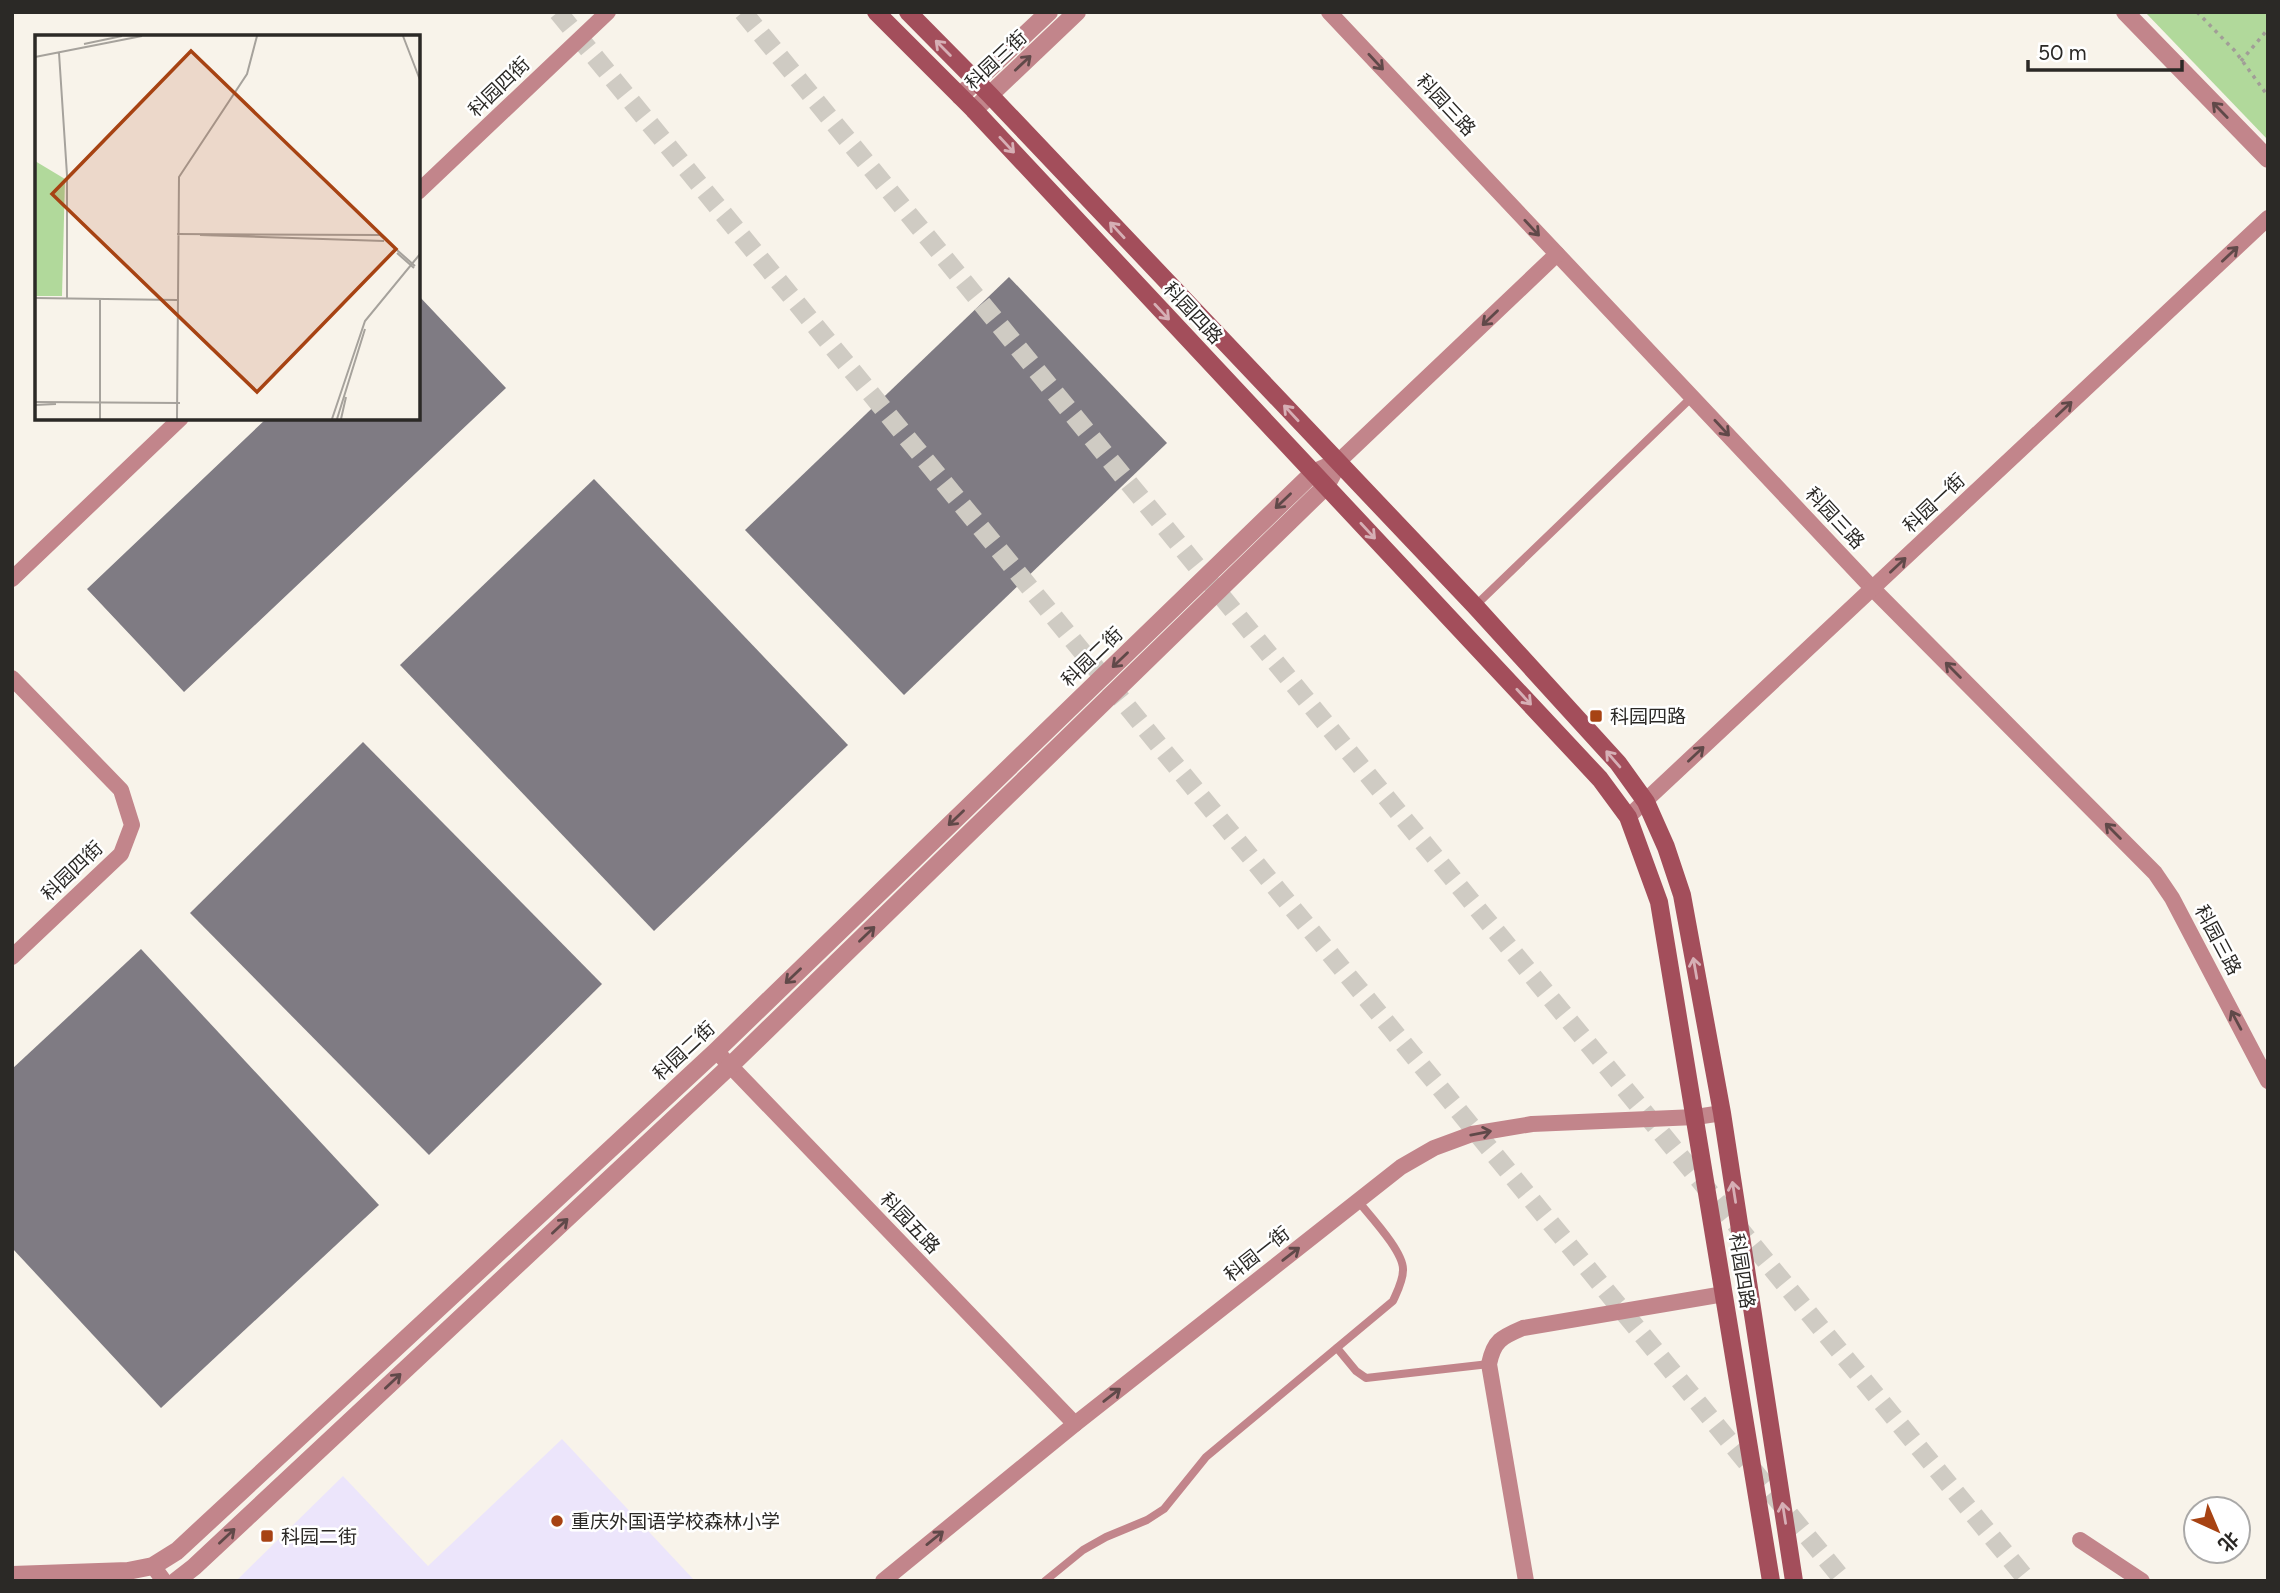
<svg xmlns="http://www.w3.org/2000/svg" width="2280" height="1593" font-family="Figtree,'Noto Sans SC',sans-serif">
<rect width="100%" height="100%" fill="#f8f3ea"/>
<path fill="#ece5fb" d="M562 1439 695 1581H236L343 1476 428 1566Z"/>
<path fill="#b1d99b" d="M2145 12H2268V140Z"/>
<g fill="#7f7b83">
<path d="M1009 277 1167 443 904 695 745 530Z"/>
<path d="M418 295 506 388 184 692 87 589 267 418H418Z"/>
<path d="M594 479 848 745 654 931 400 665Z"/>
<path d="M363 742 602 984 429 1155 190 913Z"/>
<path d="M141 949 379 1205 161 1408 12 1248V1069Z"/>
</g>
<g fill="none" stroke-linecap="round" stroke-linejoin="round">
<g stroke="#cfcbc3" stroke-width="19" stroke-dasharray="19 10" stroke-linecap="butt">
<path d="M558 12 1844 1581"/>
<path d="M743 12 2028 1581"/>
</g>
<g stroke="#a19e97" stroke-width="3.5" stroke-dasharray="3.5 5" stroke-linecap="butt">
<path d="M2197 12 2235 51 2268 96"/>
<path d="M2241 61 2268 29"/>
</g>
<g stroke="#c2858b" stroke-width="8">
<path d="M1475 606 1692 397"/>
<path d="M1337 1348 1356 1371 1366 1378 1489 1364"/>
<path d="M1045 1581 1083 1550 1106 1537 1147 1520 1164 1509 1206 1457 1393 1301C1397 1292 1403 1281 1403 1270 1404 1252 1370 1216 1358 1201"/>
</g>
<g stroke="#c2858b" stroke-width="16">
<path d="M1329 12 1873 589 2155 873 2172 898 2268 1081"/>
<path d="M418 192 608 12"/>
<path d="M1338 462 1557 254"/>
<path d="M12 579 181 418"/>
<path d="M12 678 121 790 132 825 121 854 12 957"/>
<path d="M1628 817 2268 218"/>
<path d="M716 1051 1075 1424"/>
<path d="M2080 1540 2142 1581"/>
<path d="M153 1566 164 1581"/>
<path d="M883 1581 1075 1424 1401 1167 1434 1148 1472 1134 1532 1124 1696 1117 1722 1113"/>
<path d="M1526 1581 1489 1364C1494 1340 1502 1337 1523 1328L1724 1294"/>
</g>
<g stroke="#c2858b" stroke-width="18">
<path d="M2125 12 2268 159"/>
<path d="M960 96 1049 12"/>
<path d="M974 110 1077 12"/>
<path d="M12 1575 128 1571 153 1566 177 1551 716 1051 1313 473 1338 462"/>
<path d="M176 1581 194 1567 730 1066 1326 486 1333 473"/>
</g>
<g stroke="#a34e5b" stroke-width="18">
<path d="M876 12 974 110 1600 779 1628 817 1659 902 1771 1581"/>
<path d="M908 12 990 95 1475 606 1618 763 1646 802 1666 847 1682 895 1722 1113 1794 1581"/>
</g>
</g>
<defs><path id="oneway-shaft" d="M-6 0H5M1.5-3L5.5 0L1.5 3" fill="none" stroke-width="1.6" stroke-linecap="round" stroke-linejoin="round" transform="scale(1.75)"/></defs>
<g stroke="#d6afb5">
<use href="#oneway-shaft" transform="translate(943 48) rotate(-135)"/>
<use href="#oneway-shaft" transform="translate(1007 145) rotate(47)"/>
<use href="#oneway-shaft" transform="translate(1117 230) rotate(-133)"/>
<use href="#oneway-shaft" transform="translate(1162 312) rotate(47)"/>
<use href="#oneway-shaft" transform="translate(1291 413) rotate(-133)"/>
<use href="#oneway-shaft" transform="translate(1368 531) rotate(47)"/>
<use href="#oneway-shaft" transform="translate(1524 697) rotate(47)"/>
<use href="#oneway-shaft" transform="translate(1613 759) rotate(-131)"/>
<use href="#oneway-shaft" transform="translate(1695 968) rotate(-100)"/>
<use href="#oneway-shaft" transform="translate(1734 1192) rotate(-99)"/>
<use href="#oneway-shaft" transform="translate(1784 1513) rotate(-99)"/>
</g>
<g stroke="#604949">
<use href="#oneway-shaft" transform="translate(1376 62) rotate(47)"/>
<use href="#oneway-shaft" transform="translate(1023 63) rotate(-43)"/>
<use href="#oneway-shaft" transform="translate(2220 110) rotate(-134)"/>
<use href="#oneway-shaft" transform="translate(1532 228) rotate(47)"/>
<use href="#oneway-shaft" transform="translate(2230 254) rotate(-43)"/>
<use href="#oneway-shaft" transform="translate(1490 318) rotate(136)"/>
<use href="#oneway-shaft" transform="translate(2064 409) rotate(-43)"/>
<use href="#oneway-shaft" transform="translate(1722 428) rotate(47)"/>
<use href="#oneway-shaft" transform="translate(1283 501) rotate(136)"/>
<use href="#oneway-shaft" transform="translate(1898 565) rotate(-43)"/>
<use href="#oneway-shaft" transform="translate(1120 660) rotate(136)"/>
<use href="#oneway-shaft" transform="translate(1953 670) rotate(-135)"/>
<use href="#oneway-shaft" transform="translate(1696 754) rotate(-43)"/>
<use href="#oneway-shaft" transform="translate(956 818) rotate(136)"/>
<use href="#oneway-shaft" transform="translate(2113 831) rotate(-135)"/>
<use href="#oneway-shaft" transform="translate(867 934) rotate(-44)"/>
<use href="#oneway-shaft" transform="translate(793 976) rotate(136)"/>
<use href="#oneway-shaft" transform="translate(2236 1020) rotate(-118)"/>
<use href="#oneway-shaft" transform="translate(1481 1133) rotate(-11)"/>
<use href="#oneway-shaft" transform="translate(560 1226) rotate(-43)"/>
<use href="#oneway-shaft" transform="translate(1291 1254) rotate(-38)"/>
<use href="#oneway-shaft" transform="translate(393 1381) rotate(-43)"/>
<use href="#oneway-shaft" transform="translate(1112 1395) rotate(-38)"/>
<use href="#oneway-shaft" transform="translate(227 1536) rotate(-43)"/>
<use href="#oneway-shaft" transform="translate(935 1538) rotate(-39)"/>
</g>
<g fill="#a74313" stroke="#fff" stroke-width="2.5">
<rect x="1589" y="709" width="14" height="14" rx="3.5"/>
<circle cx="557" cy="1521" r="7"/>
<rect x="260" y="1529" width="14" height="14" rx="3.5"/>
</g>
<g text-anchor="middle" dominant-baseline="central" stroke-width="5" stroke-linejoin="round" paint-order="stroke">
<g font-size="19" fill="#2b2926" stroke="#fff">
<text transform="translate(996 60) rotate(-43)">科园三街</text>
<text transform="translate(499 87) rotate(-44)">科园四街</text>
<text transform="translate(1446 105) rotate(47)">科园三路</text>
<text transform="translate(1193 313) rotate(47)">科园四路</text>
<text transform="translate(1934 503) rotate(-43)">科园一街</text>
<text transform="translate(1835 518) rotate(47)">科园三路</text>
<text transform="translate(1092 657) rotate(-44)">科园二街</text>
<text transform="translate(72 871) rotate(-44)">科园四街</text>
<text transform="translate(2218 940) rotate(62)">科园三路</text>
<text transform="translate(684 1051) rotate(-43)">科园二街</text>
<text transform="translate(910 1223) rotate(46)">科园五路</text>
<text transform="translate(1257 1254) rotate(-38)">科园一街</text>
<text transform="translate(1742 1271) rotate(81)">科园四路</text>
</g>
<g font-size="19" fill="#2b2926" stroke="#fff" text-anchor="start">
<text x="1610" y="716">科园四路</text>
<text x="571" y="1521">重庆外国语学校森林小学</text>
<text x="281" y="1536">科园二街</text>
</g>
</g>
<g transform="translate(35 35)">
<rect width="385" height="385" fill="#f8f3ea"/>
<path d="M0 126 30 144 27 261H0Z" fill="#b1d99b"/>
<path fill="none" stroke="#a6a29c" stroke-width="2" d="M368 1 385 45M49 9 87 1M24 18 32 140V263M0 22 107 1M142 199 345 200 380 231M165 200 349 206M362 218 379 233M0 263 142 265M0 367 145 368M0 370 21 369M65 384V264M142 384 144 142 212 39 222 1M297 384 330 286 385 219M302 384 330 294M306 384 311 362"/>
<path fill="#a74313" fill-opacity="0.15" stroke="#a74313" stroke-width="3.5" d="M156 16 361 214 222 357 17 159Z"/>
<rect width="385" height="385" fill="none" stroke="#2b2926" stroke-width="3.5"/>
</g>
<rect width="2280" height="1593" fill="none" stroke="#2b2926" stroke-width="28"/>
<g transform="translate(2217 1530) rotate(136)"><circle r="33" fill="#ffffff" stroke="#aaa9a8" stroke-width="2"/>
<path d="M0-5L12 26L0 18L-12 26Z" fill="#a74313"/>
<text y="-10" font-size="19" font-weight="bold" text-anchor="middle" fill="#2b2926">北</text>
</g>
<path d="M2028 60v10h154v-10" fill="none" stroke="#2b2926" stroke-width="3.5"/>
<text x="2038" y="60" font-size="21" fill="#2b2926" stroke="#ffffff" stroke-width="5" paint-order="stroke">50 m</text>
</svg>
